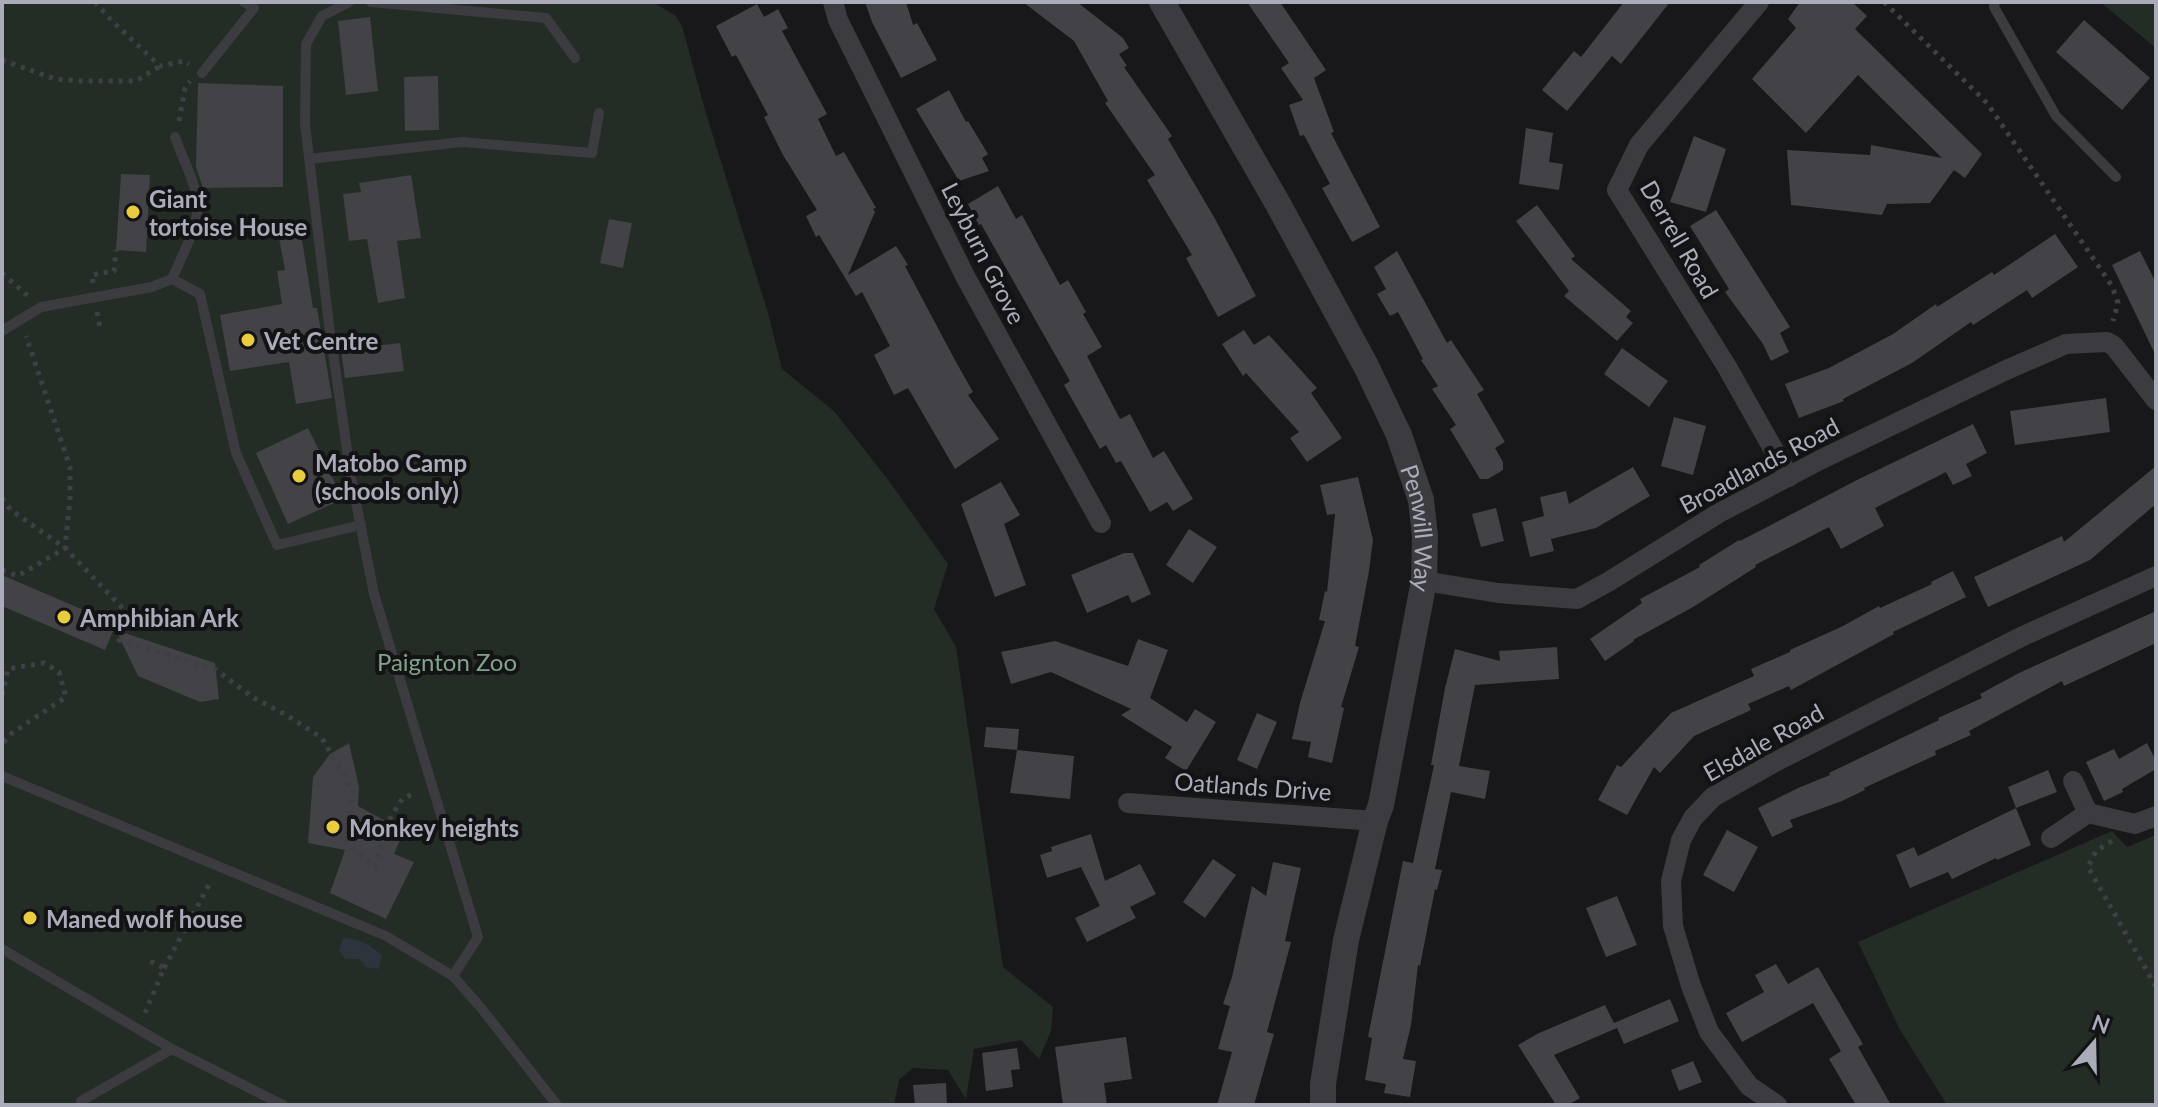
<svg xmlns="http://www.w3.org/2000/svg" width="2158" height="1107" font-family="Lato,sans-serif">
<rect width="100%" height="100%" fill="#18181a"/>
<g fill="#242c26">
<path d="M2 2H652L675 15 682 26 705 110 768 313 782 369 834 411 889 481 948 564 934 609 956 647 1003 967 1053 1007 1051 1031 1039 1059 1021 1040 974 1049 966 1099 948 1070 913 1068 899 1080 894 1105H2Z"/>
<path d="M2100 2H2156V48Z"/>
<path d="M2112 831 2127 847 2156 835V1105H1947L1899 1028 1858 942Z"/>
</g>
<path fill="#2e343d" d="M343 938C356 938 376 946 382 957L378 969 366 967 359 959H345L339 950Z"/>
<g fill="#424247">
<path d="M865 2H906L913 25 917 23 937 60 901 78 872 22Z"/>
<path d="M1023 2H1077L1123 38 1129 48 1119 54 1127 66 1124 67 1172 136 1168 139 1214 217 1256 296 1218 317 1186 258 1192 255 1147 180 1155 175 1105 103 1108 101 1074 41Z"/>
<path d="M1247 2H1280L1326 70 1314 78 1334 132 1331 133 1380 227 1352 242 1322 188 1330 184 1304 135 1300 136 1289 105 1303 100 1281 68 1289 63Z"/>
<path d="M1624 2H1670L1621 64 1612 56 1567 111 1542 90 1574 51 1581 57Z"/>
<path d="M1800 2H1852L1867 16 1855 29 1982 154 1965 178 1954 170 1930 203 1887 204 1882 215 1791 205 1787 150 1870 155 1871 145 1942 158 1858 75 1806 133 1752 79 1796 28 1788 19Z"/>
<path d="M757 4 764 17 778 9 788 28 782 31 827 114 818 119 836 156 844 152 876 208 873 209 875 212 848 275 896 246 908 265 905 266 956 362 973 392 968 395 999 439 955 469 908 388 894 395 874 355 890 346 862 292 856 296 819 235 816 237 806 216 817 210 783 155 764 117 768 115 736 55 732 57 716 26Z"/>
<path d="M370 17 378 91 346 95 338 21Z"/>
<path d="M2084 20 2150 78 2122 110 2056 52Z"/>
<path d="M438 76 439 130 405 131 404 77Z"/>
<path d="M198 83 283 86V187L203 188 196 167Z"/>
<path d="M949 90 966 122 968 121 988 154 982 158 989 171 959 181 916 109Z"/>
<path d="M1526 128 1553 133 1549 162 1563 164 1559 190 1519 184Z"/>
<path d="M1694 136 1726 149 1706 212 1670 202Z"/>
<path d="M121 174 150 175 146 252 116 250Z"/>
<path d="M411 175 421 238 397 241 405 298 378 303 367 239 349 241 343 194 361 192 359 183Z"/>
<path d="M998 186 1016 219 1022 215 1060 285 1068 280 1086 312 1083 314 1102 347 1087 356 1120 419 1130 414 1153 458 1164 451 1193 499 1173 511 1167 502 1150 512 1121 461 1116 463 1106 445 1100 449 1064 385 1070 381 981 224 979 225 968 204Z"/>
<path d="M1537 205 1575 256 1571 259 1631 311 1626 317 1633 323 1617 341 1564 296 1569 291 1516 221Z"/>
<path d="M1716 210 1790 327 1780 333 1789 352 1771 361 1763 344 1725 292 1729 289 1690 226Z"/>
<path d="M609 219 632 223 623 268 600 263Z"/>
<path d="M301 234 313 308H317L332 398 296 404 289 362 230 371 220 315 282 304 277 271 285 270 279 238Z"/>
<path d="M2055 234 2078 267 2032 298 2027 290 1973 325 1971 322 1912 363 1843 399 1844 401 1799 418 1785 384 1829 368 1893 334 1936 304 1937 307 1992 272 1994 275Z"/>
<path d="M1397 251 1447 343 1451 340 1484 390 1477 394 1505 442 1495 448 1503 462V470L1488 479H1480L1450 429 1456 425 1432 389 1438 386 1421 360 1423 359 1398 312 1390 316 1377 294 1386 289 1374 267Z"/>
<path d="M2140 251 2156 283V356L2112 265Z"/>
<path d="M1244 330 1254 345 1269 335 1317 388 1311 393 1342 438 1307 462 1290 438 1299 432 1246 373 1243 376 1222 344Z"/>
<path d="M400 343 404 371 345 378 341 350Z"/>
<path d="M1622 348 1668 381 1649 407 1604 374Z"/>
<path d="M2106 398 2110 432 2015 445 2010 411Z"/>
<path d="M1674 417 1706 426 1693 475 1661 466Z"/>
<path d="M1973 424 1987 453 1966 464 1972 476 1953 485 1946 472 1875 508 1884 526 1841 549 1829 527 1755 565 1756 567 1693 607 1633 640 1634 641 1605 661 1590 639 1642 603 1640 599 1700 567 1699 565 1739 540 1740 541 1859 479Z"/>
<path d="M308 428 343 499 288 524 256 453Z"/>
<path d="M2156 466V504L2090 560 1988 607 1974 577 2062 536 2064 542Z"/>
<path d="M1633 467 1650 496 1596 528 1551 539 1554 551 1530 557 1522 522 1544 516 1540 497 1566 491 1569 504Z"/>
<path d="M1358 477 1373 540 1369 571 1355 646 1359 647 1341 707 1344 708 1332 763 1308 757 1311 742 1292 739 1300 703 1325 621 1319 620 1325 591 1327 592 1335 514 1327 515 1320 485Z"/>
<path d="M1001 482 1020 515 1004 524 1026 585 995 597 961 504Z"/>
<path d="M1496 508 1504 541 1481 547 1472 514Z"/>
<path d="M1189 529 1217 547 1193 583 1166 565Z"/>
<path d="M1124 553H1133L1151 594 1132 603 1128 595 1087 613 1071 575Z"/>
<path d="M1953 571 1966 597 1893 632 1894 634 1791 690 1789 686 1748 704 1751 710 1694 736 1660 773 1654 767 1627 815 1598 800 1617 765 1621 767 1671 713 1754 676 1751 669 1790 652V650L1843 626 1879 606 1880 608 1932 584 1931 582Z"/>
<path d="M2 575 116 624 105 650 2 606Z"/>
<path d="M2156 611V643L2064 686 2062 681 1969 731 1971 735 1935 751 1936 755 1864 788 1865 790 1842 801 1790 820 1793 827 1772 837 1758 808 1798 788 1830 775 1829 773 1939 720 1938 718 1982 698 1980 694 2019 673Z"/>
<path d="M116 630 215 663 219 699 200 702 138 676Z"/>
<path d="M1138 639 1168 650 1150 698 1187 722 1195 709 1216 722 1186 771 1165 758 1172 747 1121 715 1131 709 1051 672 1011 684 1001 652 1055 641 1128 666Z"/>
<path d="M1557 647 1559 679 1475 685 1459 766 1490 771 1485 799 1451 792 1435 869 1442 870 1437 890 1435 889 1420 966 1418 965 1411 1025 1403 1059 1416 1061 1410 1097 1384 1093 1386 1084 1365 1080 1372 1038 1368 1037 1403 861 1413 863 1434 765H1431L1445 688 1455 649 1500 661 1499 651Z"/>
<path d="M1257 713 1277 722 1257 769 1237 760Z"/>
<path d="M986 727 1019 729 1017 750 984 747Z"/>
<path d="M349 743 359 787 358 806 404 831 394 854 414 862 386 919 330 893 345 850 308 843 313 777 330 754Z"/>
<path d="M2147 743 2156 761V769L2122 789 2123 792 2104 801 2086 762 2114 749 2119 759Z"/>
<path d="M1017 750 1074 756 1070 799 1010 793Z"/>
<path d="M2048 770 2057 792 2016 808 2008 787Z"/>
<path d="M2016 808 2031 845 1997 860 1996 858 1952 879 1948 872 1910 888 1896 855 1914 847 1918 856Z"/>
<path d="M1727 830 1758 847 1734 892 1703 875Z"/>
<path d="M1091 834 1105 881 1140 864 1156 894 1130 907 1136 918 1087 942 1075 918 1100 906 1081 867 1047 878 1040 855 1052 851 1051 847Z"/>
<path d="M1213 859 1236 875 1205 918 1183 902Z"/>
<path d="M1273 862 1301 868 1285 941 1291 942 1267 1032 1274 1034 1254 1105H1217L1232 1052 1218 1049 1230 1006 1223 1004 1232 977 1252 886 1266 896Z"/>
<path d="M1617 896 1637 945 1606 957 1586 908Z"/>
<path d="M1776 964 1788 984 1818 967 1863 1044 1858 1047 1891 1105H1856L1829 1059 1841 1051 1813 1003 1742 1042 1726 1013 1764 992 1755 975Z"/>
<path d="M1670 999 1679 1021 1624 1044 1617 1028 1554 1055 1580 1098 1568 1105H1556L1518 1045 1539 1033 1605 1005 1614 1023Z"/>
<path d="M1126 1037 1132 1079 1104 1083 1107 1105H1063L1055 1047Z"/>
<path d="M1017 1048 1020 1069 1011 1070 1013 1087 986 1091 982 1053Z"/>
<path d="M1693 1061 1702 1082 1679 1091 1671 1070Z"/>
<path d="M946 1083 947 1105H915L913 1085Z"/>
</g>
<g fill="none" stroke-linecap="round" stroke-linejoin="round">
<g stroke="#3f4045" stroke-width="5" stroke-dasharray="4 6" stroke-linecap="butt">
<path d="M95 2 113 22 160 66 184 61 189 64"/>
<path d="M1884 2 1987 103 2112 286 2118 303 2113 321"/>
<path d="M2 60 55 79 81 81H136L160 66"/>
<path d="M179 121 185 88 190 81"/>
<path d="M2 273 28 296"/>
<path d="M93 283 92 275 114 271 116 250"/>
<path d="M97 312 100 327H104"/>
<path d="M2 498 11 510 65 548 130 616 119 640 216 670 254 698 288 716 322 738 353 791 346 842 375 867 388 822 402 799 415 793"/>
<path d="M2 570 18 576 65 548 70 500V467L26 336"/>
<path d="M2 695 8 669 44 663 59 672 66 697 12 733 2 744"/>
<path d="M2112 841 2096 851 2088 867 2156 987"/>
<path d="M164 968 211 881"/>
<path d="M145 1013 164 968 148 960"/>
</g>
<g stroke="#3b3b40" stroke-width="10">
<path d="M349 2 322 16 306 44 305 124 329 325 351 477 374 594 478 937 453 976 482 1009 557 1105"/>
<path d="M371 2 546 18 575 58"/>
<path d="M1995 2 1994 7 2056 116 2116 177"/>
<path d="M202 73 254 8 244 2"/>
<path d="M309 159 462 142 592 153 599 113"/>
<path d="M172 279 200 294 236 453 277 545 361 525"/>
<path d="M2 331 41 307 152 287 172 279C181 257 201 223 197 199 194 178 182 158 175 137"/>
<path d="M2 776 386 936 453 976"/>
<path d="M2 949 172 1049 283 1105"/>
<path d="M83 1105 81 1101 172 1049"/>
</g>
<g stroke="#3b3b40" stroke-width="20">
<path d="M833 2 838 20 966 278 1101 523"/>
<path d="M1759 2 1639 145 1617 190 1727 367 1789 477"/>
<path d="M1424 581 1498 593 1577 599 1608 582 1719 513 1820 460 2004 371 2066 344 2107 342 2114 346 2156 400"/>
<path d="M2073 781 2088 813"/>
<path d="M1128 803 1375 821"/>
<path d="M2051 838 2088 813 2135 824 2156 816"/>
<path d="M1777 1105 1749 1086 1709 1032 1691 986 1673 926 1671 881 1681 840 1693 818 1713 797 1775 762 2023 636 2156 576"/>
</g>
<path stroke="#3b3b40" stroke-width="26" id="s1" d="M1162 2 1278 204 1366 366 1399 435 1421 500 1425 536 1424 581 1381 805 1375 821 1346 940 1323 1084V1105"/>
</g>
<g fill="#eacd3f" stroke="#131315" stroke-width="3">
<circle cx="133" cy="212" r="8"/>
<circle cx="248" cy="340" r="8"/>
<circle cx="299" cy="476" r="8"/>
<circle cx="64" cy="617" r="8"/>
<circle cx="333" cy="827" r="8"/>
<circle cx="30" cy="918" r="8"/>
</g>
<g text-anchor="middle" dominant-baseline="central" stroke-width="8" stroke-linejoin="round" paint-order="stroke">
<g font-size="24" font-weight="bold" fill="#aaadb9" stroke="#131315" text-anchor="start">
<text x="149" y="198">Giant<tspan x="149" dy="28">tortoise House</tspan></text>
<text x="264" y="340">Vet Centre</text>
<text x="315" y="462">Matobo Camp<tspan x="315" dy="28">(schools only)</tspan></text>
<text x="80" y="617">Amphibian Ark</text>
<text x="349" y="827">Monkey heights</text>
<text x="46" y="918">Maned wolf house</text>
</g>
<g font-size="24" fill="#aaadb9" stroke="#131315">
<text transform="translate(1680 239) rotate(60)">Derrell Road</text>
<text transform="translate(984 253) rotate(63)">Leyburn Grove</text>
<text transform="translate(1759 465) rotate(-28)">Broadlands Road</text>
<text stroke="none"><textPath href="#s1" startOffset="590">Penwill Way</textPath></text>
<text transform="translate(1763 742) rotate(-29)">Elsdale Road</text>
<text transform="translate(1253 786) rotate(4)">Oatlands Drive</text>
</g>
<g font-size="24" fill="#82a38a" stroke="#131315">
<text x="447" y="661">Paignton Zoo</text>
</g>
</g>
<rect width="2158" height="1107" fill="none" stroke="#aaadb9" stroke-width="8"/>
<g transform="translate(2094 1043) rotate(20)" stroke="#131315" stroke-width="6" paint-order="stroke">
<path d="M0-6L14 30L0 20L-14 30Z" fill="#aaadb9"/>
<text y="-12" font-size="22" font-weight="bold" text-anchor="middle" fill="#aaadb9">N</text>
</g>
</svg>
